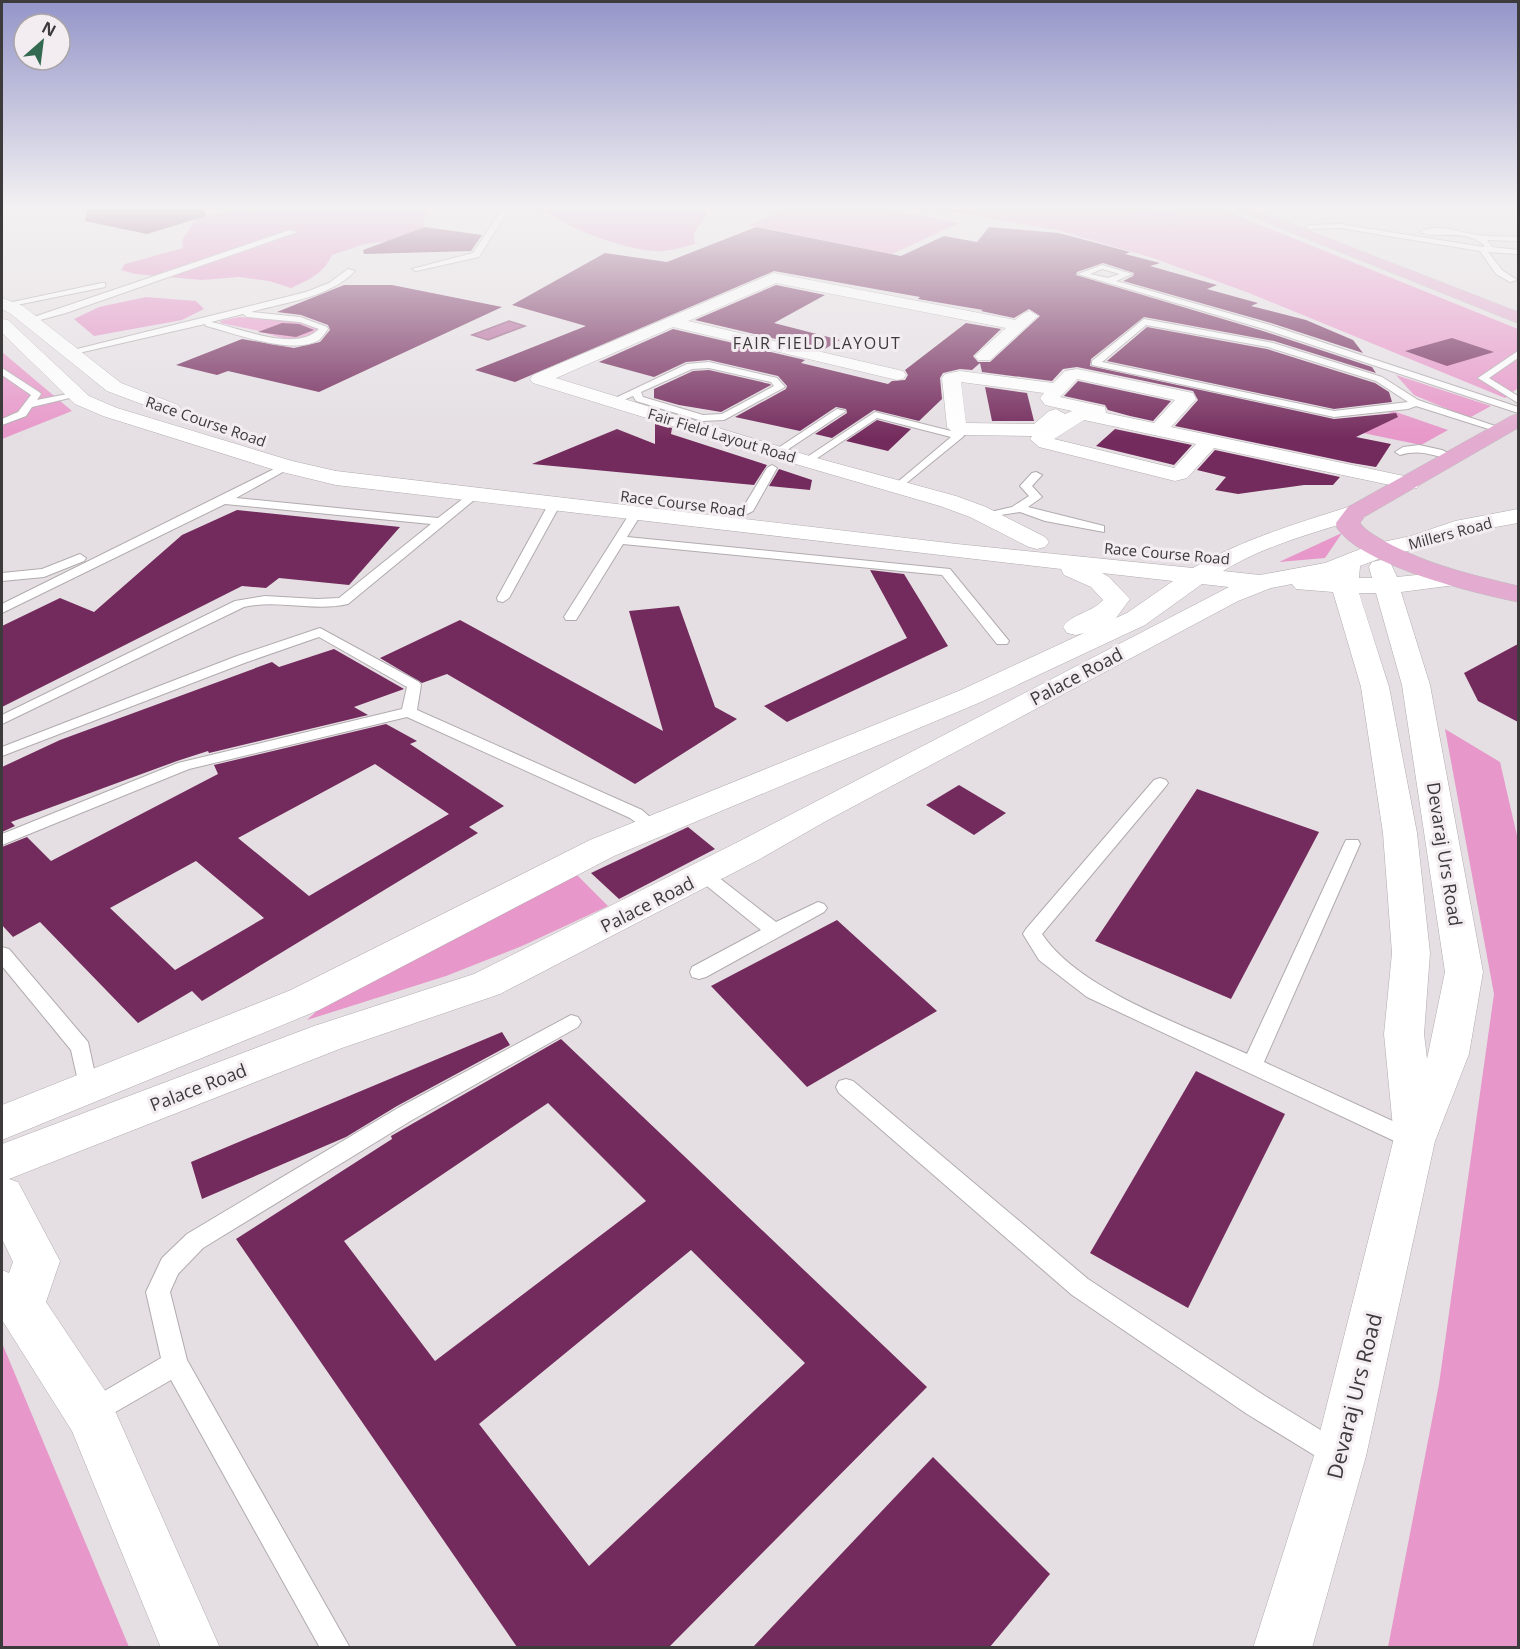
<svg xmlns="http://www.w3.org/2000/svg" width="1520" height="1649" font-family="'Open Sans',sans-serif">
<rect width="100%" height="100%" fill="#e5dfe3"/>
<g fill="#e797c9">
<path d="M789 209H886L959 223 892 254 748 225Z"/>
<path d="M935 209H1221L1518 329V388L1505 398 1249 293 1153 258 1057 230Z"/>
<path d="M239 317C257 319 306 319 318 330 295 345 282 338 259 331 247 328 234 326 221 323L220 321Z"/>
<path d="M2 352 72 411 2 439Z"/>
<path d="M1396 375 1491 406 1469 418 1414 395Z"/>
<path d="M1393 411 1448 430 1421 445 1358 432Z"/>
<path d="M1342 533 1325 558 1279 562Z"/>
<path d="M1445 729 1500 762 1518 840V1647H1388L1439 1384 1494 994Z"/>
<path d="M576 874 608 906 522 946 446 976 307 1020 319 1009Z"/>
<path d="M2 1343 129 1647H2Z"/>
</g>
<g fill="#e18ec3">
<path d="M336 209H428L424 220 422 245 388 241 365 244 332 255C324 273 309 280 291 288L269 281 239 277 202 280 135 274 121 270 125 264 183 248 182 240 196 218C241 205 290 216 336 209Z"/>
<path d="M543 209H703L707 213 694 234 695 244C681 248 667 252 653 251 622 248 567 229 543 209Z"/>
<path d="M1098 209C1127 209 1164 203 1188 222 1175 235 1147 219 1132 216 1120 213 1109 211 1098 209Z"/>
<path d="M146 297 196 301 204 309 182 320 94 336 74 319 99 307Z"/>
</g>
<path fill="#b6679b" stroke="#915a7e" stroke-width="1.5" d="M509 321 525 326 488 340 472 335Z"/>
<g fill="#732a5c" fill-rule="evenodd">
<path d="M87 209H201L205 211 206 216 147 234 85 221Z"/>
<path d="M425 227 482 235 471 251 364 254 363 250Z"/>
<path d="M756 227 901 256 944 236 977 242 989 227 1059 233 1130 252 1125 254 1160 263 1150 266 1217 285 1207 289 1258 303 1251 306 1306 320 1353 340 1363 353 1271 323 1123 281 1133 276 1134 273 1103 263 1077 272 1076 275 1263 331 1372 367 1376 373 1274 341 1144 317 1091 359 1090 366 1334 419 1396 413 1398 417 1356 437 1391 444 1376 467 1352 463 1175 426 1198 400 1193 391 1077 367 1063 369 1052 381 982 372 980 363 972 370 960 369 943 373 940 378 942 399 919 421 874 410 832 438 815 434 847 413 846 409 836 407 800 431 735 417 786 389 787 386 778 376 709 360 686 362 654 377 599 362 673 329 805 360 801 363 888 384 892 381 905 380 908 375 905 370 966 323 1001 329 973 356 978 362H990L1040 316 1029 309 1014 318 981 311 983 310 918 299 920 297 774 271 515 382 475 370 586 326 512 305 605 253 667 262Z"/>
<path d="M344 285H392L502 307 319 392 228 371 217 375 176 365 242 339 294 348 320 342 330 330 328 325 301 315 277 312Z"/>
<path d="M776 285 825 295 774 323 840 340 823 350 695 320Z"/>
<path d="M282 323 299 324 314 330 296 337 258 332Z"/>
<path d="M1147 327 1267 349 1375 383 1389 392 1392 402 1334 409 1107 361Z"/>
<path d="M1452 338 1494 352 1447 366 1405 351Z"/>
<path d="M709 370 770 384 771 385 721 412 679 405 654 398V389L693 371Z"/>
<path d="M1078 381 1171 401 1153 421 1130 416 1108 410 1105 405 1064 396Z"/>
<path d="M985 387 1027 393 1034 421H992Z"/>
<path d="M877 420 911 429 888 451 846 441Z"/>
<path d="M655 423 672 428 671 434 767 465 754 485 532 464 617 429 655 444Z"/>
<path d="M1115 429 1192 445 1174 465 1096 446Z"/>
<path d="M1215 450 1340 477 1333 485H1304L1238 494 1215 490 1226 477 1197 470Z"/>
<path d="M779 469 812 480 810 490 769 486Z"/>
<path d="M237 510 400 527 349 585 279 578 266 588 242 586 2 707V626L60 598 94 612 182 535Z"/>
<path d="M870 570 904 574 948 646 787 722 764 706 907 638Z"/>
<path d="M679 606 715 707 737 719 635 784 447 674 422 683 380 658 460 620 663 731 629 611Z"/>
<path d="M1518 644V722L1478 701 1464 673Z"/>
<path d="M334 649 404 689 354 707 368 715 209 753 208 751 177 761 11 822 15 826 2 832V767L60 740 272 662 279 667Z"/>
<path d="M386 724 417 741 410 744 504 806 469 827 478 833 202 1001 192 991 138 1023 40 922 13 937 2 925V847L27 837 51 861 218 774 214 765ZM375 764 449 814 309 896 238 838ZM196 861 264 918 175 970 110 908Z"/>
<path d="M959 785 1006 813 974 835 926 805Z"/>
<path d="M1197 789 1319 832 1231 999 1095 941Z"/>
<path d="M688 827 715 849 619 899 591 873Z"/>
<path d="M837 920 937 1011 807 1087 711 986Z"/>
<path d="M502 1032 510 1045 397 1106 346 1137 202 1199 191 1162Z"/>
<path d="M561 1039 927 1387 669 1647H517L236 1239 392 1139 391 1136ZM548 1103 646 1201 435 1361 344 1241ZM691 1250 805 1363 589 1566 479 1424Z"/>
<path d="M1196 1071 1285 1114 1188 1308 1090 1253Z"/>
<path d="M933 1457 1050 1574 990 1647H753Z"/>
</g>
<g fill="none" stroke-linecap="round" stroke-linejoin="round">
<defs>
<g id="lane">
<path d="M203 209H306L303 211Z"/>
<path d="M502 209H509L479 257 416 271 412 269 473 253Z"/>
<path d="M1340 224 1483 247 1485 246C1464 227 1436 240 1420 232 1436 223 1460 232 1476 235 1489 237 1505 236 1518 237V241L1487 240 1492 247 1518 250V254L1488 252 1502 270 1517 280 1510 282 1496 274 1480 251 1340 228 1309 229 1305 227 1309 225Z"/>
<path d="M290 230 297 232 66 313 29 323 25 320Z"/>
<path d="M1102 265 1132 274 1116 281 1270 325 1518 407V413L1264 329 1078 274ZM1102 269 1120 274 1108 278 1090 274Z"/>
<path d="M348 269 355 271C329 298 285 302 251 312L300 317 327 327 328 329C326 332 322 337 319 340 292 356 234 333 206 326L205 324 70 355 65 352 306 292 329 283ZM243 314 247 317 300 322 319 329C296 353 240 328 211 322Z"/>
<path d="M102 283H105V287L7 307 3 304Z"/>
<path d="M1144 319 1273 343 1382 377 1418 400 1507 430 1498 432 1416 406 1408 409 1334 417 1092 365V361ZM1146 325 1268 347 1376 381 1408 402 1334 411 1102 362Z"/>
<path d="M1518 351V358L1489 378 1518 396V403L1478 378Z"/>
<path d="M709 362 777 378 785 387 724 420 702 421 636 401 633 396 612 405 607 402 687 364ZM709 368 771 382 774 386 722 414 703 415 643 397 641 392 692 369Z"/>
<path d="M2 368 39 392 41 394 37 400 77 392 82 395 32 407 26 416 2 425V419L18 412 31 395 2 375Z"/>
<path d="M837 409 846 411 781 454H773L772 452Z"/>
<path d="M875 412 963 434 964 436 898 490 894 489V485L951 437 877 418 810 463H802L801 461Z"/>
<path d="M1419 445 1442 450 1456 457 1451 460C1432 455 1420 449 1400 455L1395 452 1403 447Z"/>
<path d="M286 463 290 464V468L236 498 438 518 469 494 473 493 479 496 348 604C313 612 279 599 244 607L2 724V715L235 601 265 596 317 599 339 598 431 524 225 504 2 613V604Z"/>
<path d="M772 465 777 468 753 511 747 514 743 513 741 511 767 468Z"/>
<path d="M1036 472 1042 475 1032 486 1042 497 1028 507 1104 526V532L1045 521 1020 512 982 518V514L1012 507 1029 496 1020 486 1032 473Z"/>
<path d="M554 502 560 505 509 598 503 602 498 601 497 598 548 505Z"/>
<path d="M636 510 642 513 627 537 950 569 1009 641 1007 644H997L942 575 623 544 576 620H566L564 617 630 513Z"/>
<path d="M80 554 86 558 84 561 44 577 2 581V573L42 569Z"/>
<path d="M320 628 419 682 421 685 417 710 642 810 660 826 658 830H646L630 818 407 717 189 769 2 845V834L178 763 402 709 407 687 319 637 247 662 2 756V747L237 656Z"/>
<path d="M1160 778 1166 780 1168 783 1166 786 1042 934C1079 990 1186 1026 1247 1054L1344 844 1346 840H1358L1360 844 1264 1062 1421 1134 1424 1140 1421 1146 1413 1149 1405 1146 1087 997 1039 960 1023 934 1026 929 1154 780Z"/>
<path d="M703 868 709 870 776 922 818 902 824 904 827 908 824 912 706 977 699 979 692 977 690 972 692 967 761 930 697 878 694 874 697 870Z"/>
<path d="M2 947 9 949 88 1042 98 1088 95 1094 88 1096 81 1094 71 1050 2 966Z"/>
<path d="M571 1015 578 1017 581 1022 578 1027 412 1120 203 1248 178 1274 170 1292 187 1360 350 1648H320L171 1380 91 1426 82 1422 78 1413 82 1404 161 1358 146 1292 162 1258 187 1234 398 1108Z"/>
<path d="M846 1079 853 1081 1088 1279 1265 1396 1345 1445 1349 1454 1345 1463 1336 1467 1327 1463 1247 1414 1072 1295 839 1093 836 1087 839 1081Z"/>
</g>
<g id="street">
<path d="M774 273 1015 320 1024 313 1030 311 1038 316 990 360H978L975 356 1006 328 776 283 688 321 903 371 906 375 903 379 897 380 673 327 556 378 813 457 956 496 986 507 1045 537 1049 542 1045 547 1037 549 1029 547 970 517 940 506 799 465 533 383 530 379 533 375Z"/>
<path d="M1077 369 1193 393 1196 399 1171 427 1409 477 1417 478 1420 483 1417 488 1409 489 1214 448 1187 478 1175 481 1039 447 1030 439 1032 436 960 435 953 433 947 427 942 378 945 374 960 371 1053 383 1065 371ZM1077 379 1175 400 1154 423 1106 413 1105 407 1060 397ZM961 382 1044 393 1040 398 1045 405 1072 411 1065 414 1056 409 1049 411 1034 424 966 423ZM1084 420 1196 444 1174 468 1054 439Z"/>
</g>
<g id="secondary">
<path d="M2 298 23 306 121 383 178 405 181 409 178 413 171 415 107 391 11 314 2 309Z"/>
<path d="M2 319 8 320 89 396 117 408 292 461 336 471 957 544 1193 568C1241 540 1295 524 1348 507L1356 505 1364 507 1368 512 1364 517C1317 532 1265 545 1223 571L1260 575 1325 563 1373 544 1411 536 1455 521 1518 509V523L1468 532 1426 547 1389 555 1360 566 1359 578H1372L1369 567 1372 562 1381 560 1390 562 1397 577 1454 571 1463 574 1467 579 1463 584 1401 592 1430 685 1483 972 1469 1054 1435 1141 1366 1456 1312 1648H1253L1314 1456 1394 1138 1384 1034 1392 953 1383 833 1361 687 1333 592 1296 589 1292 584 1271 588 1238 601 826 821 760 859 500 994 342 1048 9 1179 18 1182 60 1261 46 1302 108 1395 220 1648H161L72 1431 2 1320V1270L9 1273 13 1262 2 1239V1144L314 1026 474 974 736 843 1229 587 1202 584 1145 625 981 702 614 856 319 1010 2 1140V1105L291 990 590 840 961 690 1084 633 1076 635 1067 633 1063 627C1072 613 1092 613 1103 600L1091 587 1064 575 1061 569 336 485 278 471 103 416 75 404 2 333ZM1102 573 1173 581 1127 613 1098 626 1116 618 1130 599 1109 577ZM1359 593H1376L1402 685 1445 972 1427 1059 1424 1034 1430 953 1417 833 1389 687Z"/>
</g>
<g id="primary">
<path d="M1233 209H1253L1518 312V323Z"/>
<path d="M1518 414V428L1364 517 1360 523C1366 531 1377 537 1386 542 1429 565 1472 575 1518 586V602C1474 593 1363 566 1337 528L1336 523 1348 507 1511 416Z"/>
</g>
</defs>
<use href="#lane" stroke="#b1abae" stroke-width="2"/>
<use href="#street" stroke="#b1abae" stroke-width="1"/>
<use href="#secondary" stroke="#b1abae" stroke-width="1"/>
<use href="#primary" stroke="#bdbcbc" stroke-width="1"/>
<use href="#lane" fill="#fff" fill-rule="evenodd"/>
<use href="#street" fill="#fff" fill-rule="evenodd"/>
<use href="#secondary" fill="#fff" fill-rule="evenodd"/>
<use href="#primary" fill="#e2abcf" fill-rule="evenodd"/>
</g>
<linearGradient id="sky" x2="0" y2="1"><stop stop-color="#9495c9"/><stop offset="0.47" stop-color="#f3f1f2"/><stop offset="1" stop-color="#f3f1f2" stop-opacity="0"/></linearGradient>
<rect width="1520" height="440" fill="url(#sky)"/>
<g text-anchor="middle" dominant-baseline="central" stroke-width="6" stroke-linejoin="round" paint-order="stroke">
<g font-size="15" fill="#3c3a3b" stroke="#f3ecf0">
<text transform="translate(206 421) rotate(19)">Race Course Road</text>
<text transform="translate(722 435) rotate(17)">Fair Field Layout Road</text>
<text transform="translate(683 503) rotate(7)">Race Course Road</text>
<text transform="translate(1450 533) rotate(-15)">Millers Road</text>
<text transform="translate(1167 553) rotate(5)">Race Course Road</text>
</g>
<g font-size="16" letter-spacing="1.5" fill="#3c3a3b" stroke="#f3ecf0">
<text x="817" y="343">FAIR FIELD LAYOUT</text>
</g>
<g font-size="18" fill="#3c3a3b" stroke="#f3ecf0">
<text transform="translate(1076 676) rotate(-28)">Palace Road</text>
<text transform="translate(1445 854) rotate(81)">Devaraj Urs Road</text>
<text transform="translate(647 904) rotate(-27)">Palace Road</text>
<text transform="translate(198 1087) rotate(-21)">Palace Road</text>
</g>
<g font-size="21" fill="#3c3a3b" stroke="#f3ecf0">
<text transform="translate(1354 1396) rotate(-76)">Devaraj Urs Road</text>
</g>
</g>
<rect width="1520" height="1649" fill="none" stroke="#3c3a3b" stroke-width="6"/>
<g transform="translate(42 42) rotate(28)"><circle r="28" fill="#f3ecf0" stroke="#aaa5a8" stroke-width="1.5"/>
<path d="M0-4.5L10 22L0 15L-10 22Z" fill="#336950"/>
<text y="-9" font-size="16" font-weight="bold" text-anchor="middle" fill="#3c3a3b">N</text>
</g>
</svg>
